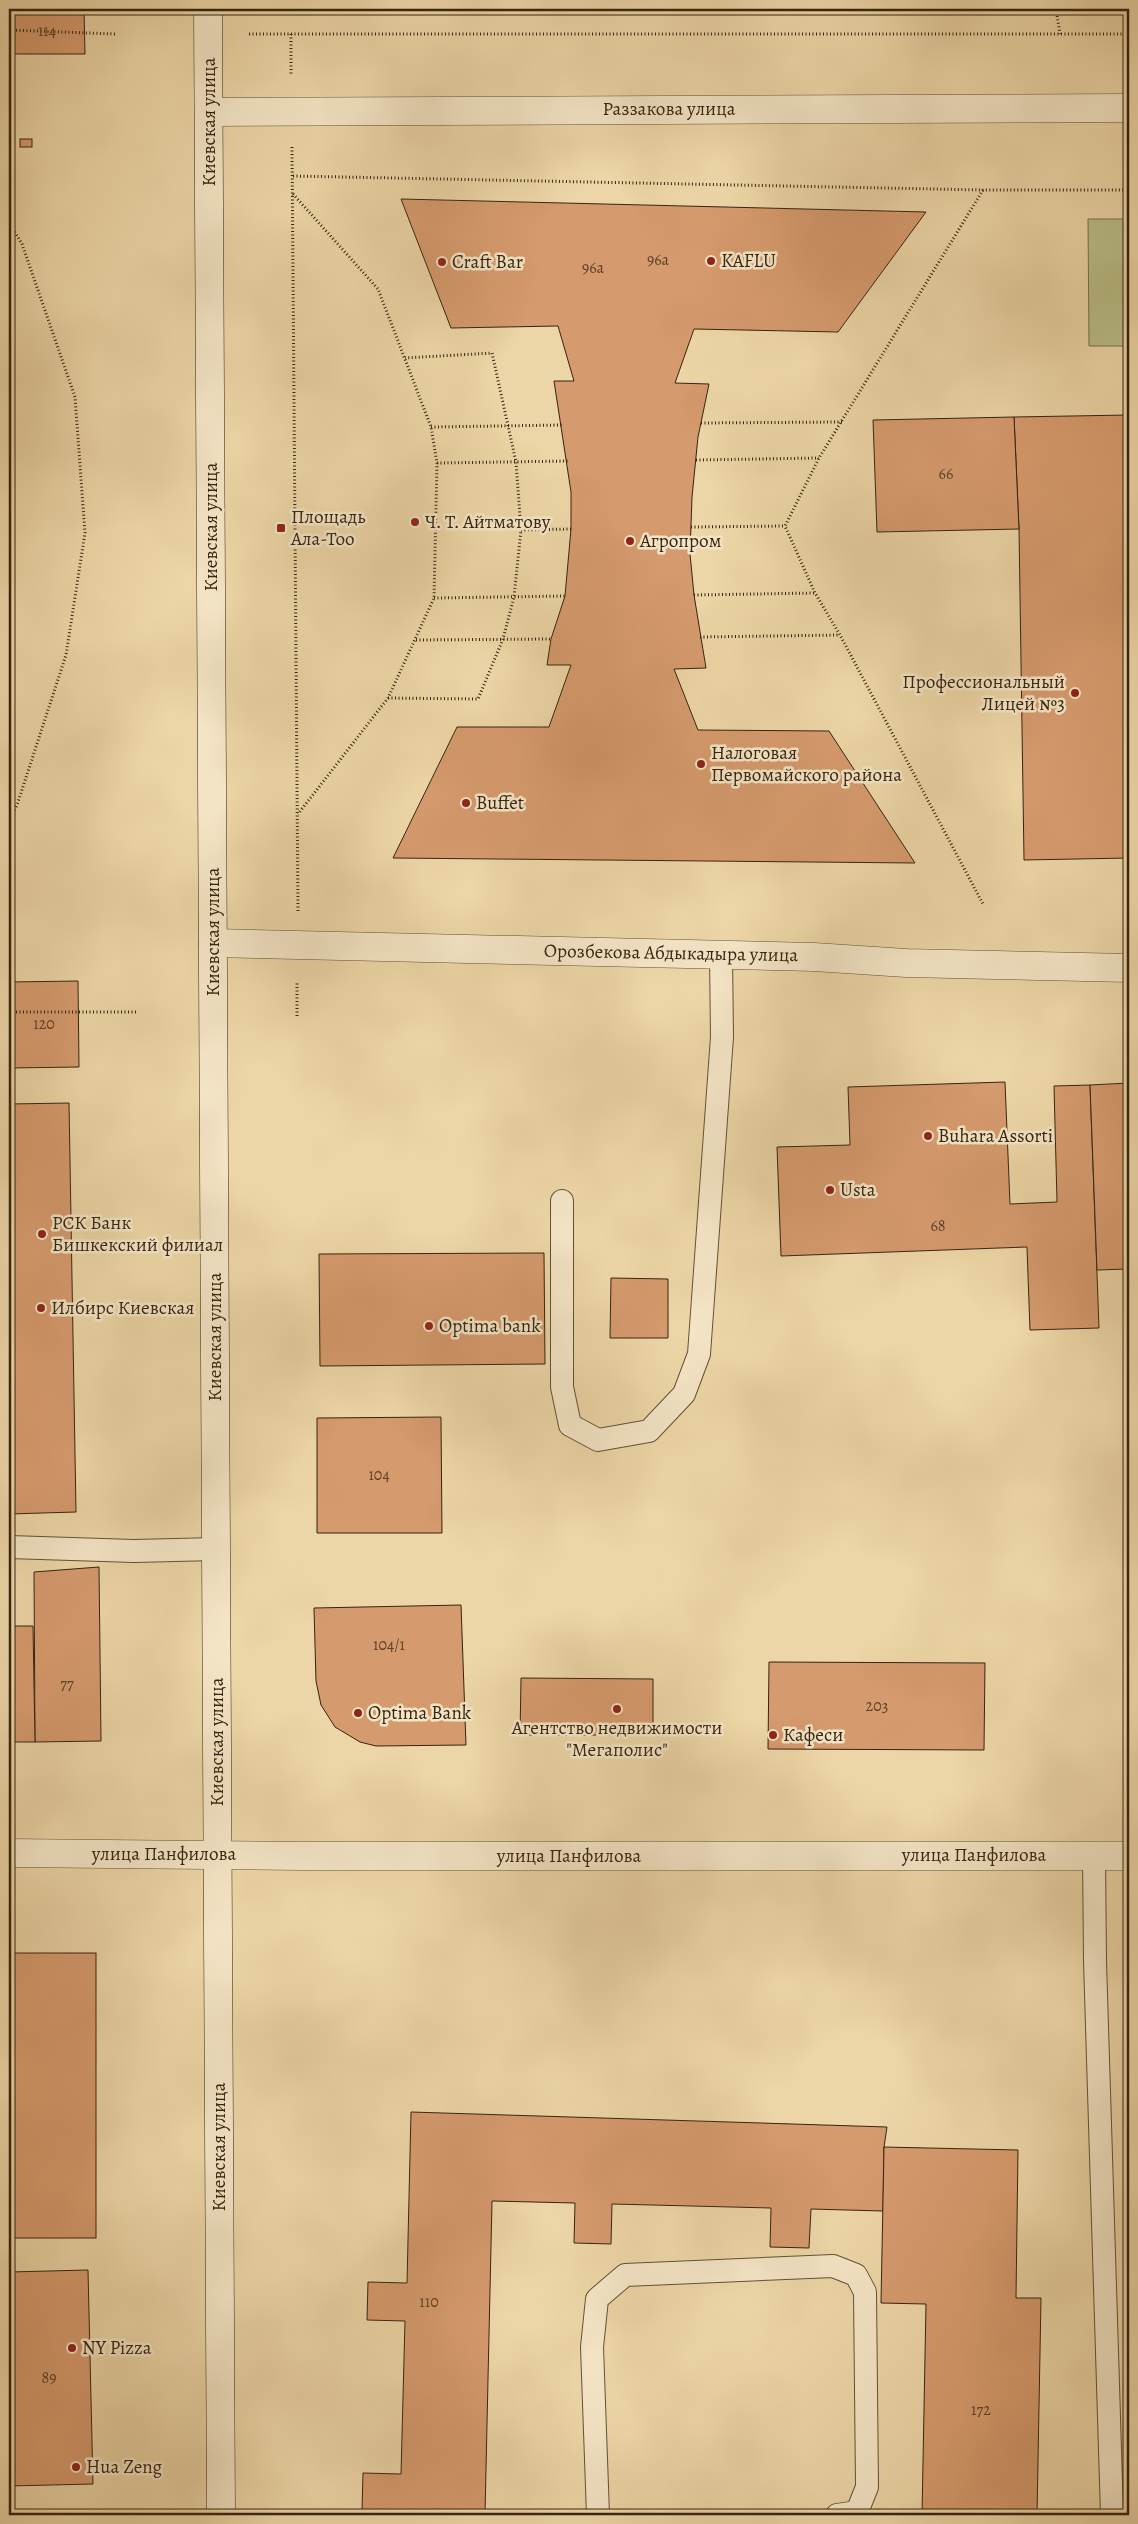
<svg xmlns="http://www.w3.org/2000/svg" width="1138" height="2524" font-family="Alegreya,serif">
<rect width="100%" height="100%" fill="#ecd5a6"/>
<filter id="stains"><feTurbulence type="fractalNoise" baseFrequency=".004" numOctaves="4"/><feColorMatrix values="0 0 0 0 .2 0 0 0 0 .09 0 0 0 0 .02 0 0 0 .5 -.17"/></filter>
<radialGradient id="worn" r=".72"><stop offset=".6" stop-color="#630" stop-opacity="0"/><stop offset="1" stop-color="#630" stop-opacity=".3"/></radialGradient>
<path fill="#b9bd86" stroke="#78704c" d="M1088 219H1129V346H1089Z"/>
<g fill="#d59a6d" stroke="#362411">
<path d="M9 9H84L85 54H9Z"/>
<path d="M1061 9H1129V12L1061 13Z"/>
<rect x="20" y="139" width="12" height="8"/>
<path d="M401 199 926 212 838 332 694 329 675 383 709 384 698 437 692 497 690 554 694 595 706 668 674 669 698 730 829 731 915 863 393 858 457 727H549L571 665H547L551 639 565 596 571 529V492L554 381H574L558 326 451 328Z"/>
<path d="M1129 415V858L1024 860 1019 529 1014 417Z"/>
<path d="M1014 417 1019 529 877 532 873 420Z"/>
<path d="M78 981 79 1067 9 1068V982Z"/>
<path d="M1005 1082 1010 1204 1057 1202 1054 1086 1090 1085 1099 1328 1030 1330 1027 1247 781 1256 777 1147 850 1145 848 1087Z"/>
<path d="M1129 1083V1269L1097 1270 1090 1085Z"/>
<path d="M69 1103 76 1512 9 1514V1104Z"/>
<path d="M544 1253 545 1364 320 1366 319 1254Z"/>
<path d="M611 1278 668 1279V1338H610Z"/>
<path d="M441 1417 442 1533H317V1418Z"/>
<path d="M99 1567 101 1741 35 1742 34 1572Z"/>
<path d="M461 1605 466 1745 376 1746 360 1742 335 1727 321 1705 316 1681 314 1608Z"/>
<path d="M9 1626H33L35 1742H9Z"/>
<path d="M769 1662 985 1663 984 1750 768 1749Z"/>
<path d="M521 1678 653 1679V1735H520Z"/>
<rect x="9" y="1953" width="87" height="285"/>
<path d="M411 2112 887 2127 884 2147 883 2211 811 2209 809 2248 770 2247 771 2208 612 2204 611 2244 574 2243 575 2203 492 2201 485 2514 362 2511 363 2473 401 2474 405 2321 367 2320 368 2282 407 2283Z"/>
<path d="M884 2147 1018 2150 1016 2298H1041L1037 2515H922L926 2304 881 2303Z"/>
<path d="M88 2270 93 2484 9 2486V2272Z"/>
</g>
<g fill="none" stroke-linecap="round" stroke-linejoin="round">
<defs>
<g id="service">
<path d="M562 1201V1387L570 1425 598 1440 649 1431 684 1394 699 1354 722 1037 721 955"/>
<path d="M9 1547 134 1551 216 1549"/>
<path d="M1094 1855 1095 1961 1112 2515"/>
<path d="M598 2515 592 2347 597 2299 625 2275 833 2266 856 2275 865 2292 867 2487 857 2512 837 2515"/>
</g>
<g id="minor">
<path d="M209 112 1129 108"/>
<path d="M213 943 814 957 906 963 1129 968"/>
</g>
<path id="tertiary" d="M9 1853 301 1856H1129"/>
<path id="secondary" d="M208 9 221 2515"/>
</defs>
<use href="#service" stroke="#645036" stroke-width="24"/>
<use href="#minor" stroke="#645036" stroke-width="29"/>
<use href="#tertiary" stroke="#645036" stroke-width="29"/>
<use href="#secondary" stroke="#362411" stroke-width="29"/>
<g stroke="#362411" stroke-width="3" stroke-dasharray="1 2.5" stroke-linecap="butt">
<path d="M1056 9 1060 34"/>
<path d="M9 30 115 34"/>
<path d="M249 34H1129"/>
<path d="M291 34V76"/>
<path d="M292 147 298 911"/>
<path d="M293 176 983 190H1129"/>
<path d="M983 190 819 458 785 526 815 593 840 635 983 904"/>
<path d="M293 194 378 289 431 427 437 463 434 598 388 698 298 814"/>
<path d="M9 223 22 244 75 397 85 533 66 655 17 805 9 820"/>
<path d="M701 423 842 422"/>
<path d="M431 427 562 425"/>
<path d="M696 460 819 458"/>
<path d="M437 463 568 461"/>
<path d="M691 527 785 526"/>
<path d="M521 530 571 529"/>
<path d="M694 595 815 593"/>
<path d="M434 598 565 596"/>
<path d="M700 637 840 635"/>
<path d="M416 640 551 639"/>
<path d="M388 698 478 699 503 639 514 597 521 530 516 462 492 353 405 358"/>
<path d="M9 1012H136"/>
<path d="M297 1016V982"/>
</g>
<use href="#service" stroke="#f3e4c5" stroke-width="22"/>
<use href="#minor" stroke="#f3e4c5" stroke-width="28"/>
<use href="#tertiary" stroke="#f3e4c5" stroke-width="28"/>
<use href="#secondary" stroke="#f3e4c5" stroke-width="28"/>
</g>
<g fill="#8f2418" stroke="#f3e4c5" stroke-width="2">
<circle cx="711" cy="261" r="5"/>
<circle cx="442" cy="262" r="5"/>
<circle cx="415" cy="522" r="5"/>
<rect x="276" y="523" width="10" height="10" rx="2.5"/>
<circle cx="630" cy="541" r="5"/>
<circle cx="1075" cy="693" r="5"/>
<circle cx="701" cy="764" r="5"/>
<circle cx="466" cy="803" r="5"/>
<circle cx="928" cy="1136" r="5"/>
<circle cx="830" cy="1190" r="5"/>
<circle cx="42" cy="1234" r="5"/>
<circle cx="41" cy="1308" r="5"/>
<circle cx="429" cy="1326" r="5"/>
<circle cx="617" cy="1709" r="5"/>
<circle cx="358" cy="1713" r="5"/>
<circle cx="773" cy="1735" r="5"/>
<circle cx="72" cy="2348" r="5"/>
<circle cx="76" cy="2467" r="5"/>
</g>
<g text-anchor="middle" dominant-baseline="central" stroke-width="5" stroke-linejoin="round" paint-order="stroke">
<g font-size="16" fill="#5e4228">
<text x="47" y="31">114</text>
<text x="658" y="260">96a</text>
<text x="593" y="268">96a</text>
<text x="946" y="474">66</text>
<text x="44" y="1024">120</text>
<text x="938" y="1226">68</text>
<text x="379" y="1475">104</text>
<text x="389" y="1645">104/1</text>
<text x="67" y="1684">77</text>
<text x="877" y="1706">203</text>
<text x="429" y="2302">110</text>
<text x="49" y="2378">89</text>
<text x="981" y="2410">172</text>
</g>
<g font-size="19" fill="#362411" stroke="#f3e4c5">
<text x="669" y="109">Раззакова улица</text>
<text transform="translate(209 122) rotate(-90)">Киевская улица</text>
<text transform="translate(211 527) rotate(-90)">Киевская улица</text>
<text transform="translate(213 932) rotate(-90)">Киевская улица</text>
<text transform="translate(671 953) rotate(1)">Орозбекова Абдыкадыра улица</text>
<text transform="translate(215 1337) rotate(-90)">Киевская улица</text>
<text transform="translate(217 1742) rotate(-90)">Киевская улица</text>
<text x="164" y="1854">улица Панфилова</text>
<text x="974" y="1855">улица Панфилова</text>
<text x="569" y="1856">улица Панфилова</text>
<text transform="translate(219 2147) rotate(-90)">Киевская улица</text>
</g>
<g font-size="19" fill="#362411" stroke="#f3e4c5" text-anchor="start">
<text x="721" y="261">KAFLU</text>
<text x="452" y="262">Craft Bar</text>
<text x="291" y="517">Площадь<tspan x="291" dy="22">Ала-Тоо</tspan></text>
<text x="425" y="522">Ч. Т. Айтматову</text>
<text x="640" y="541">Агропром</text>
<text x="1065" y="682" text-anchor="end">Профессиональный<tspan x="1065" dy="22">Лицей №3</tspan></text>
<text x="711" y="753">Налоговая<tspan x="711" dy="22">Первомайского района</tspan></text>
<text x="476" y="803">Buffet</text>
<text x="938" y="1136">Buhara Assorti</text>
<text x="840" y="1190">Usta</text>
<text x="52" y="1223">РСК Банк<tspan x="52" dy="22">Бишкекский филиал</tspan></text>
<text x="51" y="1308">Илбирс Киевская</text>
<text x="439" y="1326">Optima bank</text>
<text x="368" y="1713">Optima Bank</text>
<text x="617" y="1728" text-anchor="middle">Агентство недвижимости<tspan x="617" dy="22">"Мегаполис"</tspan></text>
<text x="783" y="1735">Кафеси</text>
<text x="82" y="2348">NY Pizza</text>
<text x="86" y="2467">Hua Zeng</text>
</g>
</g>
<rect width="1138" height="2524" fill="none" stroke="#ecd5a6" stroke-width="30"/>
<rect x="10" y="10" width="1118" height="2504" fill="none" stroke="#362411" stroke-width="2.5"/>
<rect x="15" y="15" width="1108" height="2494" fill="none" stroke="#362411"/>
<rect width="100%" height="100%" filter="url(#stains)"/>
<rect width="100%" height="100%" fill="url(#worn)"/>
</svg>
